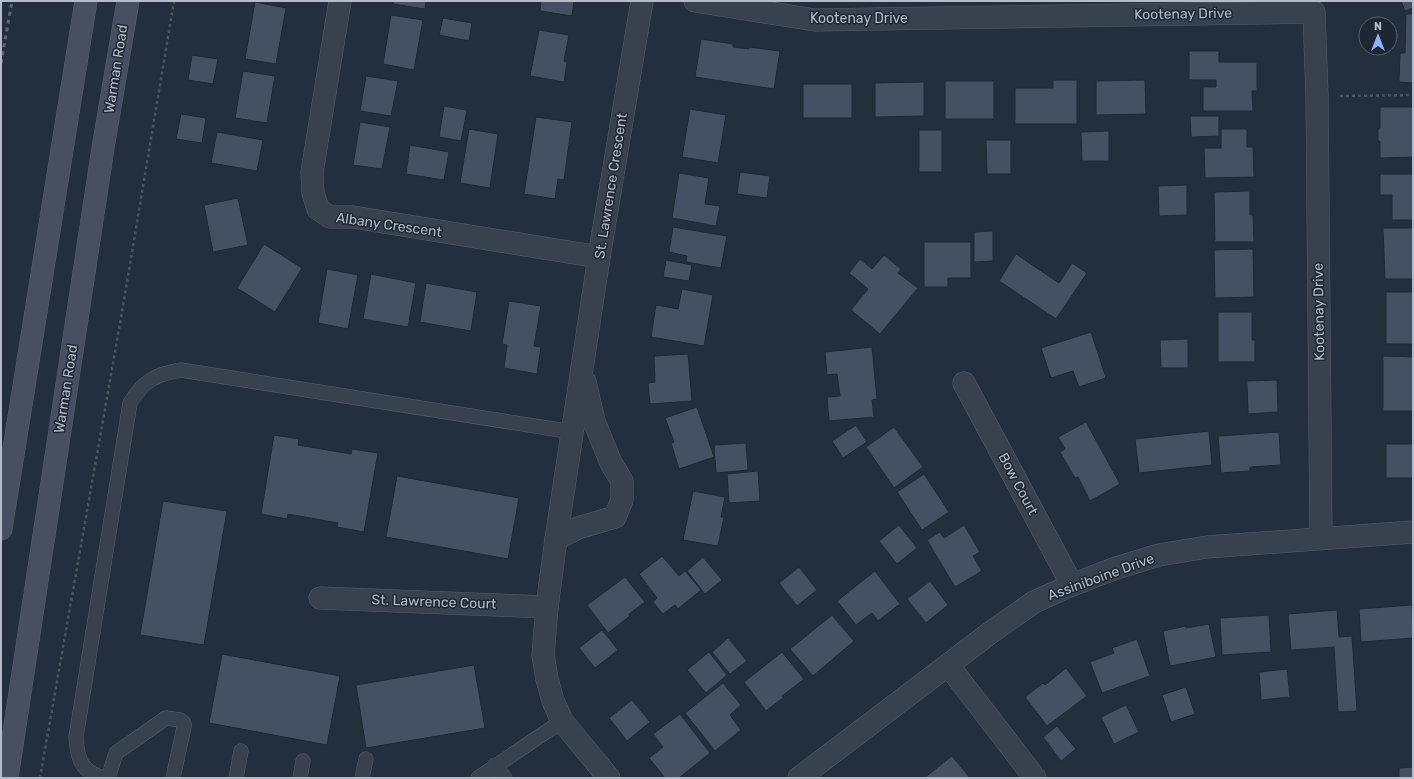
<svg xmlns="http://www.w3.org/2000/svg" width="1414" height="779" font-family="Rubik,sans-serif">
<rect width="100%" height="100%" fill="#242f3e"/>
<g fill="#455162" stroke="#1f2835">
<path d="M394 1H426L425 9 393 4Z"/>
<path d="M541 1H574L572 16 540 11Z"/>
<path d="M1401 1H1413V8L1405 11Z"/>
<path d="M255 2 286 8 276 64 245 59Z"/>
<path d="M1406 14H1413V83L1399 82 1400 53H1405Z"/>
<path d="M391 15 423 20 414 70 383 64Z"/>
<path d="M443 18 472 23 469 41 439 35Z"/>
<path d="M539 30 569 35 564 61 567 62 564 82 530 76Z"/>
<path d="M701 39 733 44V47L749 49V47L780 51 774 89 695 77Z"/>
<path d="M1189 51H1219V62H1257V91H1252L1253 111H1203V87H1216V80H1189Z"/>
<path d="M192 55 218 59 213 84 188 80Z"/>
<path d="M243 71 275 76 267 123 235 118Z"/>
<path d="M366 76 398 81 391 116 360 111Z"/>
<path d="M1053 80H1077V124H1015V88H1053Z"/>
<path d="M1145 80 1146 114 1096 115V81Z"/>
<rect x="945" y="81" width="49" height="38"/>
<path d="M924 82V116L875 117V83Z"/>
<rect x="803" y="84" width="49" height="34"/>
<path d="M444 106 467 110 461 141 439 137Z"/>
<path d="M1380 107H1413V157L1380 158V141H1378V128H1380Z"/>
<path d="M690 109 726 115 718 163 682 157Z"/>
<path d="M181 114 206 118 202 143 176 139Z"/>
<path d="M1190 116H1219V136L1191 137Z"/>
<path d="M536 117 572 122 564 180 558 179 555 199 524 194Z"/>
<path d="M360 122 390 127 382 169 353 165Z"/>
<path d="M469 129 498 134 490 188 460 183Z"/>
<path d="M1221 129H1247V147H1253L1254 177 1205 178 1204 148H1221Z"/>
<rect x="919" y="130" width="23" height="42"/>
<path d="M1109 131V161H1082L1081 132Z"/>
<path d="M217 132 263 140 257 171 211 163Z"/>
<path d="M986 140H1011V174H987Z"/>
<path d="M410 145 449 152 444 180 406 174Z"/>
<path d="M740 172 770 176 767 198 737 194Z"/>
<path d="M679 173 709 178 705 204 720 206 716 226 672 218Z"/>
<path d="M1380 174H1413V220H1392V195H1380Z"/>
<path d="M1187 185V215L1159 216 1158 186Z"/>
<path d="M1250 191V215H1253L1254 242H1215L1214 192Z"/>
<path d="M238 198 248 245 213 252 204 205Z"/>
<path d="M673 227 727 236 721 268 686 262 687 256 669 252Z"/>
<path d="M1383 228H1413V279H1385Z"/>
<path d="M993 231V261L974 262V232Z"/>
<path d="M924 242H971V278H948V287H924Z"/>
<path d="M264 244 302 268 275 312 237 288Z"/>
<path d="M1253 249 1254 297 1215 298 1214 250Z"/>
<path d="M1016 254 1059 283 1072 263 1087 273 1056 319 999 281Z"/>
<path d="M884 255 901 269 898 273 918 288 880 334 851 310 868 289 849 273 860 259 872 269Z"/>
<path d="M666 260 692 265 689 281 663 277Z"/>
<path d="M327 269 358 275 348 329 318 323Z"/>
<path d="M371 274 416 283 408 327 363 319Z"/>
<path d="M426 283 477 292 471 331 420 322Z"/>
<path d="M682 289 713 295 704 346 651 337 656 305 678 309Z"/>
<rect x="1386" y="292" width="27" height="52"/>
<path d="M509 301 541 306 534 346 541 347 537 374 504 368 507 345 502 344Z"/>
<path d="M1218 312H1252V340H1255V362H1218Z"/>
<path d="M1091 332 1106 378 1079 387 1073 371 1051 378 1041 348Z"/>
<path d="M1188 339V368H1161L1160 340Z"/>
<path d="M872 347 877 399 872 400 874 417 829 421 827 397 840 396 837 374 827 375 825 352Z"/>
<path d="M688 354 692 401 650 404 648 383 655 382 654 356Z"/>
<path d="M1383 356 1413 357V411H1383Z"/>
<path d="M1277 380 1278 412 1248 414 1247 381Z"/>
<path d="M697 407 714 457 679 469 671 443 674 442 665 418Z"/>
<path d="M1086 422 1120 484 1090 501 1078 477 1075 478 1060 452 1065 449 1058 437Z"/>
<path d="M856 425 867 442 843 458 832 441Z"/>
<path d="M894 427 923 467 894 488 866 447Z"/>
<path d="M1209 431 1212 465 1139 473 1135 439Z"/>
<path d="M1279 432 1281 465 1250 467V471L1221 473 1218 436Z"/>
<path d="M274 435 299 439 298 445 351 454 352 449 378 453 364 532 337 527 338 523 288 514 287 519 261 514Z"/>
<path d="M1413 441V478H1386V444H1413Z"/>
<path d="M746 443 748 470 716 473 714 445Z"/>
<path d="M758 471 760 501 729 503 727 474Z"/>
<path d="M924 474 949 512 922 530 897 492Z"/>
<path d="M397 476 519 498 508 559 386 537Z"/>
<path d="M693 491 725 497 721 517H724L718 546 683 540Z"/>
<path d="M163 501 227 511 204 645 140 635Z"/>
<path d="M899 525 917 548 897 564 879 541Z"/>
<path d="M964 525 980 552 973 556 982 571 955 587 927 540 940 532 944 538Z"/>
<path d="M662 556 679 576 685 571 701 590 678 609 675 605 663 614 653 602 657 598 639 574Z"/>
<path d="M703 557 722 580 705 594 687 571Z"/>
<path d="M799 567 817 590 797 606 779 583Z"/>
<path d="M875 571 900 604 878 621 872 613 856 625 837 601Z"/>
<path d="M625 577 645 602 629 614 630 616 608 633 587 605Z"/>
<path d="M930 581 948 605 926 623 907 599Z"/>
<path d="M1412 605 1413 638 1361 642 1359 609Z"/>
<path d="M1337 610 1339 637 1352 636 1357 711 1338 712 1334 647 1291 650 1288 614Z"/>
<path d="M832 615 854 641 813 676 790 649Z"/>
<path d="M1269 615 1271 652 1222 655 1220 618Z"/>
<path d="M1209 624 1216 657 1170 666 1163 631 1186 626V628Z"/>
<path d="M602 630 618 650 595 668 579 648Z"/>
<path d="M728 638 747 661 730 674 712 652Z"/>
<path d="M1137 639 1150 676 1102 693 1090 662 1114 653 1112 648Z"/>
<path d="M709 652 727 675 706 693 687 670Z"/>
<path d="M782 652 804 679 782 696 784 697 766 711 744 682Z"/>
<path d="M222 654 340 676 327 745 209 723Z"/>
<path d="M474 665 485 728 366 748 356 685Z"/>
<path d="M1066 668 1087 696 1047 726 1025 697 1043 683 1045 685Z"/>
<path d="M1287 669 1290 697 1261 700 1259 672Z"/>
<path d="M723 683 741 705 730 715 741 730 715 751 685 713Z"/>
<path d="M1186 687 1195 714 1171 722 1162 695Z"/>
<path d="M632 700 650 722 627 741 609 718Z"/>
<path d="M1126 705 1139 732 1114 744 1101 717Z"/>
<path d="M680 714 710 753 679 778H665L649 758 663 747 653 734Z"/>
<path d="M1057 726 1076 749 1061 761 1043 737Z"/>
<path d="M952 756 970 778H924Z"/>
<path d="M1413 767V778H1399V768Z"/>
</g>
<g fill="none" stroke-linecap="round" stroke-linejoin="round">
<defs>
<g id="service">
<path d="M495 765 505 778"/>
<path d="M105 778C82 773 77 759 76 737L130 403C143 381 156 374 181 370L573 432"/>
<path d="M108 778 116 753 166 718 180 720 184 723V727L173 778"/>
<path d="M236 778 241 751"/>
<path d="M300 778 303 761"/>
<path d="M362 778 366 759"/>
<path d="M478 778 562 721"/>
</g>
<g id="minor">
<path d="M340 1 312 172 313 193 318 209 330 217H353L599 257"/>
<path d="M695 1 815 20 1314 12 1317 96 1321 538"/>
<path d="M964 383 1072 585"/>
<path d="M556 539 578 528 615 517 622 500V481L611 463 594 421 585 382"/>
<path d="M320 598 547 607"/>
<path d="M948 665 1035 778"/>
<path d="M609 778 562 721 553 701 547 679 543 655 547 607 556 539 599 257 642 1"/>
</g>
<path id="tertiary" d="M799 778 990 633 1034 602 1072 585 1116 568 1159 555 1207 547 1413 532"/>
<g id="secondary">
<path d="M1 529 86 1"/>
<path d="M7 778 103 148 128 1"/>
</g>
</defs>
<use href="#service" stroke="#565f6c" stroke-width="15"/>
<use href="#minor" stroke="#565f6c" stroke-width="23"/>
<use href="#tertiary" stroke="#565f6c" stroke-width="23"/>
<use href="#secondary" stroke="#565f6c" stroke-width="23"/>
<g stroke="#44595c" stroke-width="2.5" stroke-dasharray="3 3" stroke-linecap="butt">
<path d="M1340 96 1413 95"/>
<path d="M40 778 121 318 174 1"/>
</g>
<use href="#service" stroke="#38414e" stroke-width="14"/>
<use href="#minor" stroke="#38414e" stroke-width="22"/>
<use href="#tertiary" stroke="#38414e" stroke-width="22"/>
<use href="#secondary" stroke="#465061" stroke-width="22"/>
<path stroke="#5a6575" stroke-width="3" stroke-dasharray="4 4" stroke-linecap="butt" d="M1 63 12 1"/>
</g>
<g text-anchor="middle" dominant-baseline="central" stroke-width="3" stroke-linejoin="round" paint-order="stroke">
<g font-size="14" fill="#b4bcc9" stroke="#1d2633">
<text transform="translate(1183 14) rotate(-1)">Kootenay Drive</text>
<text x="859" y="18">Kootenay Drive</text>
<text transform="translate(116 69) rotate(-81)">Warman Road</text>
<text transform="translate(611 186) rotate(-81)">St. Lawrence Crescent</text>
<text transform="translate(389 225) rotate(8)">Albany Crescent</text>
<text transform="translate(1319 312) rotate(-91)">Kootenay Drive</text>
<text transform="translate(66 389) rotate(-81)">Warman Road</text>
<text transform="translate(1018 484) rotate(62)">Bow Court</text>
<text transform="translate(1101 577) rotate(-20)">Assiniboine Drive</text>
<text transform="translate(434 602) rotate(2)">St. Lawrence Court</text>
</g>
</g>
<rect width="1414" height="779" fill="none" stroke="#b4bcc9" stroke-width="4"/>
<g transform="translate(1378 36)"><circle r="19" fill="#1d2633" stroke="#59626f"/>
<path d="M0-3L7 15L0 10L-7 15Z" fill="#8ab4f8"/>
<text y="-6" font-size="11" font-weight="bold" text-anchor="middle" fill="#b4bcc9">N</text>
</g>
</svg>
